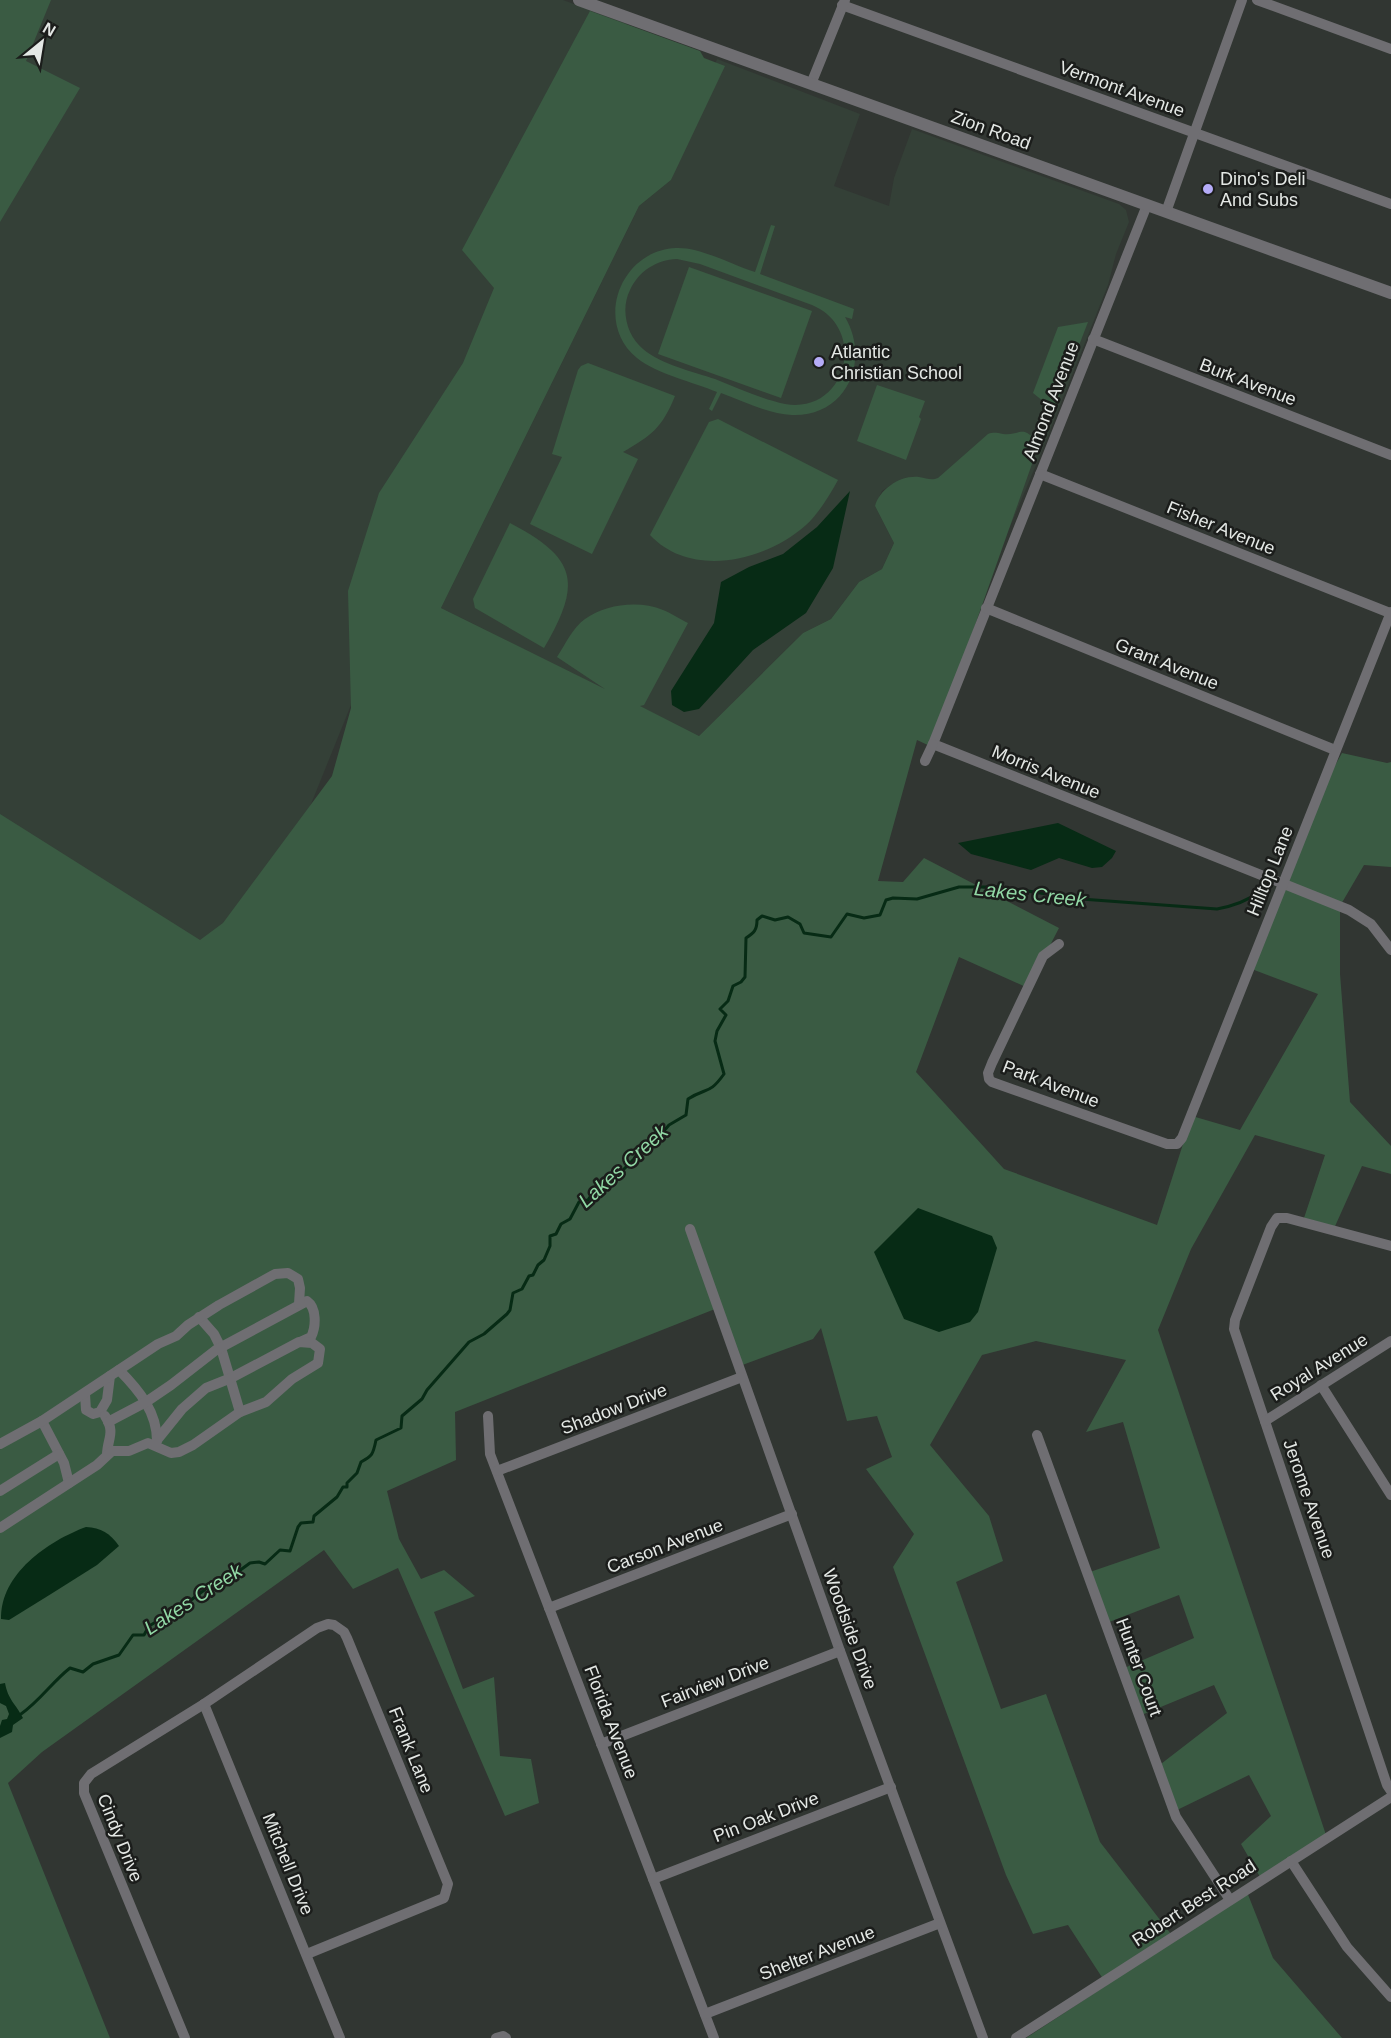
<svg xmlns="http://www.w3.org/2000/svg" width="1391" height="2038" font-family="Arial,sans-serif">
<rect width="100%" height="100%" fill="#313632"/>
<g fill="#344037">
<path d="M0 0H563L626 23 109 1305 0 1261Z"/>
<path d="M717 59 860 114 834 186 889 206 894 178 912 129 1119 204 1126 210 1129 222 1116 254 1108 285 1039 458 1009 529 901 481 891 485 882 491 875 506 894 543 882 569 859 582 831 619 803 633 699 736 441 608 639 206 671 180Z"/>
</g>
<g fill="#3a5b43" fill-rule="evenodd">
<path d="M0 0H51L26 61 80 88 0 222Z"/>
<path d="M590 11 700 51 704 58 725 66 671 180 639 206 441 608 605 689 557 657C565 645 573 627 585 619 606 604 639 600 663 610 671 613 680 619 688 623L644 705 640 706 699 736 803 633 831 619 859 582 882 569 894 543 875 506C880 489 900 475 919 477 927 478 931 481 938 478L988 434C994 432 997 433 1003 434 1022 436 1021 423 1039 444L932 747 917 740 878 881 903 882 924 858 1059 928 1028 988 959 957 916 1072 1004 1169 1157 1225 1192 1116 1240 1130 1318 994 1249 968 1317 798 1342 753 1387 763 1391 762V867L1364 865 1340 906V974L1350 1102 1391 1146V1174L1362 1166 1332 1233 1302 1224 1325 1155 1255 1135 1191 1249 1158 1330 1328 1841 1263 1882 1241 1844 1271 1816 1249 1775 1175 1811 1157 1767 1227 1713 1214 1685 1139 1716 1122 1669 1194 1638 1179 1595 1104 1624 1087 1573 1160 1548 1123 1422 1086 1432 1126 1360 1036 1341 982 1355 930 1445 989 1516 1003 1561 956 1582 1001 1709 1046 1694 1100 1842 1174 1938 1247 1892 1273 1958 1342 2038H1026L1107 1985 1068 1925 1033 1934 1006 1875 893 1567 914 1534 866 1469 892 1457 877 1416 847 1421 821 1328 813 1339 737 1367 715 1309 455 1412 456 1460 387 1491 399 1539 421 1579 444 1570 475 1596 434 1612 463 1689 494 1677 500 1756 531 1759 539 1803 505 1816 398 1568 353 1589 324 1550 42 1752 8 1783 110 2038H0V814L200 940 223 923 332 776 351 708 348 591 379 493 463 363 494 288 462 250Z"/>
<path d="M771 225 775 226 760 274 854 309 852 319 845 317C871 361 846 417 792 415 768 414 743 401 721 393L712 411 709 409 717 392C693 382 657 374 637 358 593 322 621 250 676 248 701 247 732 265 755 272ZM677 259 700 264 812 305C869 329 846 415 785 404 761 399 738 388 715 379 694 372 660 364 643 349 627 336 620 310 630 290 639 271 656 260 677 259Z"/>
<path d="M689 267 812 311 781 398 658 354Z"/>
<path d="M1088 322 1054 410 1033 393 1058 327Z"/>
<path d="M588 363 675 396C662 428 652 435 623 452L638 459 592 554 530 524 562 457 552 454 578 370 581 366Z"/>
<path d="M877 385 925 401 919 417 921 419 906 460 857 441Z"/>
<path d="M718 419 838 480C829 496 819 513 806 525 766 561 691 579 650 535L709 422Z"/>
<path d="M510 523C579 559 581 584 544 648L475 608 473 599Z"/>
</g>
<g fill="#072b15">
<path d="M850 491 833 568 806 613 753 650 699 709 684 712 672 705 671 691 714 623 721 582 749 567 783 554 817 527Z"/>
<path d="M1058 823 1116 851 1112 858 1102 867 1092 868 1059 858 1031 870 971 854 958 843Z"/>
<path d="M918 1208 992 1236 997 1248 978 1312 970 1322 939 1332 904 1319 874 1252Z"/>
<path d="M86 1527C101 1528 110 1533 119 1546L97 1565 51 1594 9 1620 1 1619C0 1574 48 1541 86 1527Z"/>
<path d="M5 1683C8 1700 16 1704 23 1718L13 1725 12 1732 0 1738V1726L2 1720 7 1719 9 1714 6 1706 0 1703V1684Z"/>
</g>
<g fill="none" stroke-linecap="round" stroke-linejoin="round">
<path stroke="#072b15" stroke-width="3" d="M21 1714C40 1701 52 1682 70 1668L83 1672 93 1664 119 1655 133 1635H144L149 1626 183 1606 219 1579 239 1571 250 1563 259 1562 265 1564 280 1550 290 1551 298 1527 301 1523 313 1522 314 1516 337 1497 343 1487H347V1483L357 1473 361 1462C372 1456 373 1455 376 1440L401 1428 402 1416 422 1399 427 1390 469 1342 484 1334 507 1314 510 1310 513 1293 522 1289 529 1276 533 1275 538 1265 544 1260 550 1246V1236L556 1234 561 1224 570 1219 579 1202 588 1200 599 1183 603 1179 613 1180 634 1159 644 1142 657 1139 669 1125 686 1115 688 1099C707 1087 709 1095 724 1074L715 1041 717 1031 726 1015 720 1009 728 1001 733 986 741 982 745 977 746 938C754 933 757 930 757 920L762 916 775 920 788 917 800 924 804 933 831 937 847 914 864 918 880 915 886 900 893 898 917 899 959 887H1000L1081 899 1217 909C1233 906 1246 902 1259 892"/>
<g stroke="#6f6e72" stroke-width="10">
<path d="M1257 0 1391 49"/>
<path d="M842 5 1391 204"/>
<path d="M811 84 845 0"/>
<path d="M1147 205 933 744 1349 910 1371 924 1391 950"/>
<path d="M1166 212 1242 0"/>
<path d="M1093 339 1391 455"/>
<path d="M1040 474 1390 613"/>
<path d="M986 608 1335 750"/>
<path d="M925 761 933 744"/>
<path d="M1059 944 1043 956 992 1063 988 1073 989 1079 992 1082 1167 1144H1177L1182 1138 1391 612"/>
<path d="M690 1229 840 1651 983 2038"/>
<path d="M1391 1246 1287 1218H1277L1271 1227 1235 1320 1234 1329 1387 1785 1391 1791"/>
<path d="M199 1317 214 1334 221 1348 240 1412"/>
<path d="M119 1370C139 1390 157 1412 157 1441"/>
<path d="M1321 1385 1391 1495"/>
<path d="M85 1394 86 1410 93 1414 100 1412 107 1400 110 1376"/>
<path d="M105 1416C116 1433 107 1439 107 1455"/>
<path d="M488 1416 490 1454 714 2038"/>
<path d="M42 1421 64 1463 69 1483"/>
<path d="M1265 1421 1391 1341"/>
<path d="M108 1422 146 1402 171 1385 216 1350 307 1301C317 1308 316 1327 311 1337L300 1342"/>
<path d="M1037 1435 1176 1817 1230 1900"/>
<path d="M0 1444 42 1421 158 1344 176 1336 188 1325 219 1305 275 1274 288 1273 298 1279 300 1288 299 1304"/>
<path d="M497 1471 742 1377"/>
<path d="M0 1491 59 1454"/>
<path d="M0 1528 97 1465 112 1451H129L148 1443 171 1453 179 1452 193 1445 240 1412 266 1402 292 1379 318 1363 320 1349 312 1343 299 1342 231 1378 206 1388 182 1409 157 1440"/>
<path d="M549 1608 792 1514"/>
<path d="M204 1704 340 2038"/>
<path d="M601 1744 840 1651"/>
<path d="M1291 1861 1347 1947 1391 1997"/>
<path d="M653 1879 891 1787"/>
<path d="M705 2014 940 1923"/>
<path d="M185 2038 84 1793V1783L91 1774 204 1704 317 1628 328 1624 334 1625 344 1632 347 1638 448 1884 444 1898 307 1954"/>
<path d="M496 2038 503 2036 506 2038"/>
<path d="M1016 2038 1391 1797"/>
</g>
<path stroke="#6f6e72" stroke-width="12" d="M579 0 1391 293"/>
</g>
<g fill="#b5acf8" stroke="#1b1d1b" stroke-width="2">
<circle cx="1208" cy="189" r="6"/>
<circle cx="819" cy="362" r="6"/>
</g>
<g text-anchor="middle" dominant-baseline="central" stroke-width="5" stroke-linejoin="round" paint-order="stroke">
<g font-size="18" fill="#e4e8e5" stroke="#1b1d1b">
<text transform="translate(1122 89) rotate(20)">Vermont Avenue</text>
<text transform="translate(991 130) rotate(20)">Zion Road</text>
<text transform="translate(1248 382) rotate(21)">Burk Avenue</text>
<text transform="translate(1051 401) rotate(-69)">Almond Avenue</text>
<text transform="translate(1221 528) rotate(22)">Fisher Avenue</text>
<text transform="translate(1167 664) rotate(22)">Grant Avenue</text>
<text transform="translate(1046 772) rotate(22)">Morris Avenue</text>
<text transform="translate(1270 871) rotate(-68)">Hilltop Lane</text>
<text transform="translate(1051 1084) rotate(21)">Park Avenue</text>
<text transform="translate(1319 1367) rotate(-32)">Royal Avenue</text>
<text transform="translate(614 1409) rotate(-21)">Shadow Drive</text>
<text transform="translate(1309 1499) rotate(71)">Jerome Avenue</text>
<text transform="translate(665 1546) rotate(-21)">Carson Avenue</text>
<text transform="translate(850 1629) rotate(70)">Woodside Drive</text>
<text transform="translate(1139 1667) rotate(70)">Hunter Court</text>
<text transform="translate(715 1682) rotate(-21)">Fairview Drive</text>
<text transform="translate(611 1722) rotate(69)">Florida Avenue</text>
<text transform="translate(411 1750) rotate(68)">Frank Lane</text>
<text transform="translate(766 1817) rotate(-21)">Pin Oak Drive</text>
<text transform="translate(120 1838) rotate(68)">Cindy Drive</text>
<text transform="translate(288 1864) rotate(68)">Mitchell Drive</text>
<text transform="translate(1194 1903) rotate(-33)">Robert Best Road</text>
<text transform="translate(817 1953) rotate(-21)">Shelter Avenue</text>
</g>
<g font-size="18" fill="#e4e8e5" stroke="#1b1d1b" text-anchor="start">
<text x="1220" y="179">Dino's Deli<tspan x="1220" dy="21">And Subs</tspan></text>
<text x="831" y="352">Atlantic<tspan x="831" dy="21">Christian School</tspan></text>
</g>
<g font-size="20" font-style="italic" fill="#91d8a5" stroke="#1b1d1b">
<text transform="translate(1030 894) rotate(6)">Lakes Creek</text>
<text transform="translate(623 1166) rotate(-42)">Lakes Creek</text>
<text transform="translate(193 1599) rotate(-33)">Lakes Creek</text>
</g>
</g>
<g transform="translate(42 42) rotate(30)" stroke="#1b1d1b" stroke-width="4.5" paint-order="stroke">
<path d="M0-4.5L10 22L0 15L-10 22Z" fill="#e4e8e5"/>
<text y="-9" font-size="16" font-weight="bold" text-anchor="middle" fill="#e4e8e5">N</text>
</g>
</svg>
